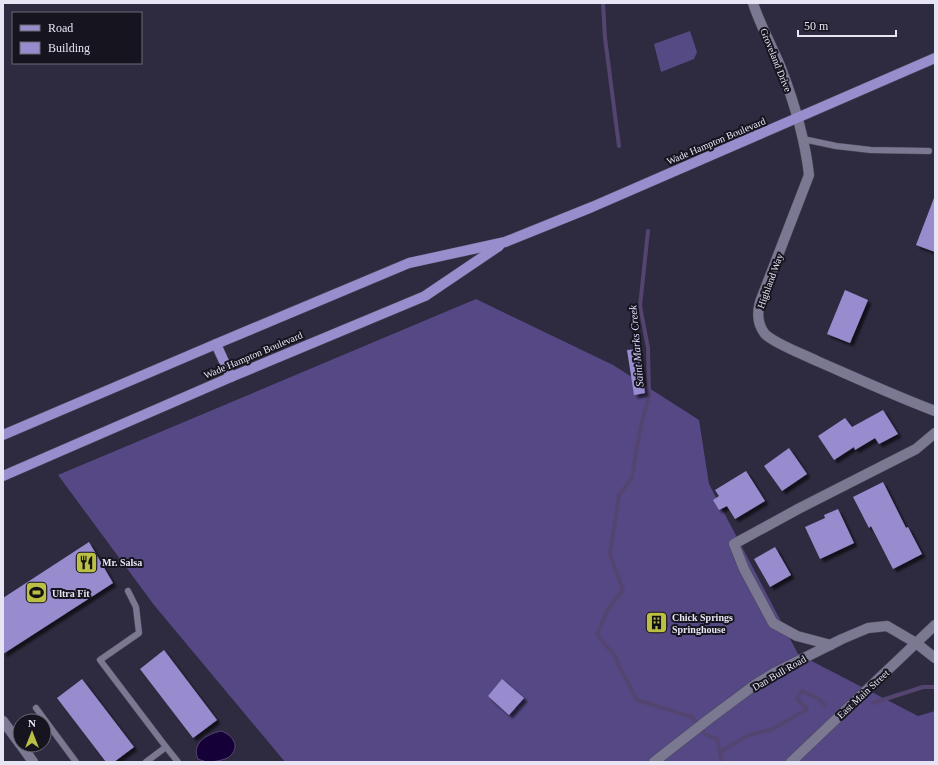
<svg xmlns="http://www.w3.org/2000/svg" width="938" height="765" font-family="Georgia,serif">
<defs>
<filter id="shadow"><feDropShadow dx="3.5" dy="3.5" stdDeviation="1" flood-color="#0009"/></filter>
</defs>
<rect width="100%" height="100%" fill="#2e2b40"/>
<path fill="#564a84" d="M690 31 697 52 694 59 661 72 654 44Z"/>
<path fill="#554885" d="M476 299 613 365 699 420 709 484 798 654 918 716 935 711V762H285L154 605 58 475Z"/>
<path fill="#150138" stroke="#544570" d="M221 731C233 735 241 747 229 757 225 760 213 762 208 762 205 762 201 760 198 759 191 743 207 734 221 731Z"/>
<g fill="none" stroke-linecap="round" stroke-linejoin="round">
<g stroke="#544570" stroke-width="4">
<path d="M603 3 605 38 619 146"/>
<path d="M648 231 640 306 648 348 649 395 639 434 632 478 619 495 610 554 623 590 608 609 597 635 615 656 619 666 637 700 692 717 705 734 717 739 722 762"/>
<path d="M873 703 923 687H935"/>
<path d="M720 752 749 735 773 729 807 709 797 699 802 691 817 698 825 705"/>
</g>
</g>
<g fill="#988ccf" filter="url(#shadow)">
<path d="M934 198H935V252L916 245Z"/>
<path d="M845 290 868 300 850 343 827 334Z"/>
<path d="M638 349 645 393 634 395 627 350Z"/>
<path d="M883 410 898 434 879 444 875 438 855 450 854 447 834 460 818 436 845 418 852 427Z"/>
<path d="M789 448 807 474 782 491 764 466Z"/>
<path d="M746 471 765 501 735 519 727 506 719 510 713 500 719 496 715 490Z"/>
<path d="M883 482 906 528 908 527 922 554 893 569 871 526 869 528 853 497Z"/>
<path d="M838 509 854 543 820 559 805 527 825 518 824 515Z"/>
<path d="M89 542 113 583 3 654V598Z"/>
<path d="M775 547 791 575 770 587 754 559Z"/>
<path d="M656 616 664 620 661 627 655 628 650 625V618Z"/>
<path d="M164 650 217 720 193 738 140 669Z"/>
<path d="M82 679 134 747 114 762H106L57 698Z"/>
<path d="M502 679 524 698 509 715 488 696Z"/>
</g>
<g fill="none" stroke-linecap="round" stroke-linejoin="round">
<defs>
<g id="lane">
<path d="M803 139 836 146 871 150 929 151"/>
<path d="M128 591 136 607 139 633 100 660 166 747 146 762"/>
<path d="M36 708 76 762"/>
<path d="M166 747 178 762"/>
</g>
<g id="street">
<path d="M753 3C760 25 772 46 781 68 794 102 805 139 809 175L760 302C757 313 757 324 765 334 775 344 803 354 817 361 856 378 895 396 935 411"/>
<path d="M831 645 797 636 773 623 744 569 734 544 798 509 916 449 935 433"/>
<path d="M654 762 709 719 756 684 774 673 842 639 868 628 887 626 916 643 935 658"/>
</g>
<g id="secondary">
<path d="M3 721 20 744"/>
<path d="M21 745 33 762"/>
<path d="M791 762 935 625"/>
</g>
<g id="primary">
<path d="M216 344 231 377"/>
<path d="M3 435 216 344 409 263 505 242 592 207 935 58"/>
<path d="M3 476 231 377 425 296 499 246"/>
</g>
</defs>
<use href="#lane" stroke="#4d4a5c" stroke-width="7"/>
<use href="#street" stroke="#4d4a5c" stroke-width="11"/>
<use href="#secondary" stroke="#4d4a5c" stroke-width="11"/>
<use href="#primary" stroke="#4d4a5c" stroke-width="11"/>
<use href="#lane" stroke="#7b7891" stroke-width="6"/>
<use href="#street" stroke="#7b7891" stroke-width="10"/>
<use href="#secondary" stroke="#7b7891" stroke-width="10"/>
<use href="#primary" stroke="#988ecd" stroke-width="10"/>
</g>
<defs>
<symbol id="restaurant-square" viewBox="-11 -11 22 22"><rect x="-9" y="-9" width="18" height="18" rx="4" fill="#bbc044" stroke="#16151f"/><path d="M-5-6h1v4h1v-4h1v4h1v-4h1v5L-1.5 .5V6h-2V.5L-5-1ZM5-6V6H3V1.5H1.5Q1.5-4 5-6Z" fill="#111"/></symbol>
<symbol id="stadium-square" viewBox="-11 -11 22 22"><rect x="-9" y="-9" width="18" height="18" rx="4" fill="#bbc044" stroke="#16151f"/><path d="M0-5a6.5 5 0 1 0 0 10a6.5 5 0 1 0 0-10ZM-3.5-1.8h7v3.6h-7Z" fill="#111"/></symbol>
<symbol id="building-square" viewBox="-11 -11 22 22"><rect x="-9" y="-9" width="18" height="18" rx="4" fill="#bbc044" stroke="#16151f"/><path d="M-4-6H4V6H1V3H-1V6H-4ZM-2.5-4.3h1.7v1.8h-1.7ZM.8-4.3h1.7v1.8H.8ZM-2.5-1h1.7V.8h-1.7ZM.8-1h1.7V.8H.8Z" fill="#111"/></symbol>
</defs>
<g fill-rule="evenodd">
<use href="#restaurant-square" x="74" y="550" width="25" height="25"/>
<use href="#stadium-square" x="24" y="580" width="25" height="25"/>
<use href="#building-square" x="644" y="610" width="25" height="25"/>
</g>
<g text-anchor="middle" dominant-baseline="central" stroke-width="4" stroke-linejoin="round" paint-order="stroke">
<g font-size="10" fill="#e7e5f4" stroke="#16151f">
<text transform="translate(776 60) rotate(68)">Groveland Drive</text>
<text transform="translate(716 141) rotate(-23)">Wade Hampton Boulevard</text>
<text transform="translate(770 281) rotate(-70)">Highland Way</text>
<text transform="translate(253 355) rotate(-23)">Wade Hampton Boulevard</text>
<text transform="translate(779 673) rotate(-30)">Dan Bull Road</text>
<text transform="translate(863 694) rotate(-43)">East Main Street</text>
</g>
<g font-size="10" font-weight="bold" fill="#e7e5f4" stroke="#16151f" text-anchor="start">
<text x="102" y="562">Mr. Salsa</text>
<text x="52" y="593">Ultra Fit</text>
<text x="672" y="617">Chick Springs<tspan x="672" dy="12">Springhouse</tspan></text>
</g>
<g font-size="11" font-style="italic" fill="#ded9fe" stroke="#16151f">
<text transform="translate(636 346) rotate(-95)">Saint Marks Creek</text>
</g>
</g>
<rect width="938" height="765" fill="none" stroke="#e7e5f4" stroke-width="8"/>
<rect x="12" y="12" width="130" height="52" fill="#16151f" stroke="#6a6874"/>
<rect x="20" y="25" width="20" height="6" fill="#988ecd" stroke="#6a6874"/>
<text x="48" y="32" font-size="12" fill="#e7e5f4">Road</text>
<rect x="20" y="42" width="20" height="12" fill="#988ccf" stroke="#6a6874"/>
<text x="48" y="52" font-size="12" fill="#e7e5f4">Building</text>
<g transform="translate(32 733)"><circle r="19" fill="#16151f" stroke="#6a6874"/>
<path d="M0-3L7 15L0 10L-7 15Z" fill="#bbc044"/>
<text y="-6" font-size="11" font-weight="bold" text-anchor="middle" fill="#e7e5f4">N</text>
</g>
<path d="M798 30v6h98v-6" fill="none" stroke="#e7e5f4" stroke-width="2"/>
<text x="804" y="30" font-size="12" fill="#e7e5f4" stroke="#16151f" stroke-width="3" paint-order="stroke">50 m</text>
</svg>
